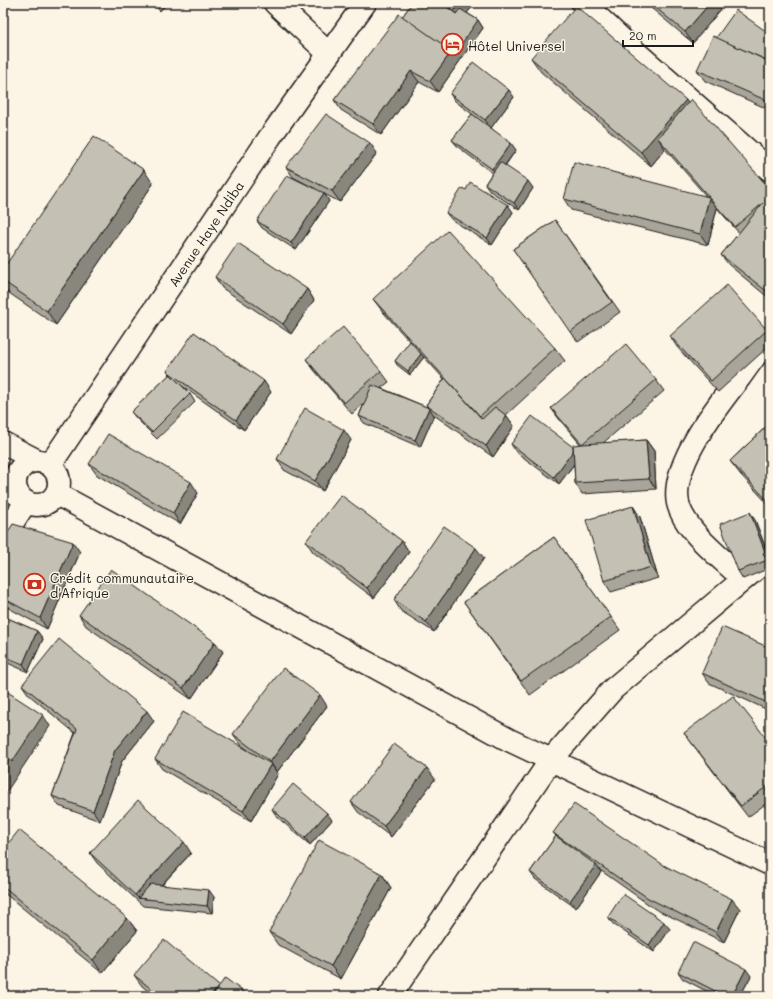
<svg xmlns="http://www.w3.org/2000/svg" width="773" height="999" font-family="Mali,sans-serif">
<rect width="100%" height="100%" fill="#fcf5e5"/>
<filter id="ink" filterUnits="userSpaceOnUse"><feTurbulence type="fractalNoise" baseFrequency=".025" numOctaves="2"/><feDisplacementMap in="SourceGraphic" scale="8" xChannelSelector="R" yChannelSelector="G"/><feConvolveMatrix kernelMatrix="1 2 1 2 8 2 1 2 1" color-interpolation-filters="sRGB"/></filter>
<g filter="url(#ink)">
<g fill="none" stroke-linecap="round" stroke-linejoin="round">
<defs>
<g id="minor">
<path d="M275 3 329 54"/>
<path d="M583 3 630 47 770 170"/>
<path d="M3 443 38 461"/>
<path d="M3 487 18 494"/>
<path d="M57 494 509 740 770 864"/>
<path d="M743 579C723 559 684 531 678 503 670 465 718 405 740 377 749 364 759 350 770 338"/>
<path d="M390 996 551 760 613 689 770 557"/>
</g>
<g id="highway">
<circle cx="37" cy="483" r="22"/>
<path id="s1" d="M50 465 270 137 365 3"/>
<path d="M3 537 26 502"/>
</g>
</defs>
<use href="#minor" stroke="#1c1c1c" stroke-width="25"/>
<use href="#highway" stroke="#1c1c1c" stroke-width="25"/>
<use href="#minor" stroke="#fcf5e5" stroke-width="22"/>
<use href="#highway" stroke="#fcf5e5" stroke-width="22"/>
</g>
<g fill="#a9a59a" stroke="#1c1c1c">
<path d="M86 3H94L92 6Z"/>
<path d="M152 3H168L160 11Z"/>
<path d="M412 3H475L467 13 478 20 483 28 438 92 419 82 381 135 341 110 334 100 402 17Z"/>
<path d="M645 3H716L721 9 693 43Z"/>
<path d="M770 34V110L705 81 697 70Z"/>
<path d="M531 58 688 103 770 189V299L729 265 721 255 739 233 717 208 708 245 571 210 564 199 706 196 665 149 651 166 541 72Z"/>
<path d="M450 94 514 97 491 128 516 150 505 166 533 188 519 210 490 191 485 184 492 173 458 147 452 140 472 114 455 101Z"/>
<path d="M377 153 340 202 324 194 329 201 296 250 262 228 257 221 316 189 293 177 286 167Z"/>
<path d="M153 184 56 325 6 291 3 286V269Z"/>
<path d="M466 190 513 212 492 245 452 220 446 213Z"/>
<path d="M555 220 620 312 578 342 513 249Z"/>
<path d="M215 277 307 289 314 300 291 334 222 288Z"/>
<path d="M373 299 555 348 565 361 506 415 514 426 493 457 434 415 420 447 364 423 359 416 364 403 352 414 314 370 306 359 381 371 389 382 381 388 429 408 426 405 444 379 424 357 410 375 397 365 395 361 410 342 383 312Z"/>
<path d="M767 330 770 334V345L718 392 677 347 670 336Z"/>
<path d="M167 371 271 392 244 430 182 386 190 394 195 402 157 439 137 419 131 412 170 374Z"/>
<path d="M656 380 664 391 603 443 646 440 654 451 656 489 582 494 575 483 574 464 559 484 516 452 511 444 573 447 581 445 559 419 551 408Z"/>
<path d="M770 423V506L740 474 730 461Z"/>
<path d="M351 440 323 491 284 470 277 459Z"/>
<path d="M89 464 198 493 180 524 97 475Z"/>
<path d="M633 506 640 517 658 578 611 592 604 581Z"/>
<path d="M755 520 767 551 770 548V568L743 579 738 571Z"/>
<path d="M554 537 620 630 530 695 464 602Z"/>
<path d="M3 540 80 552 47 629 3 605Z"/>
<path d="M306 541H402L409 552 374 598 313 552Z"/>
<path d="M484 558 434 632 401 611 394 600Z"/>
<path d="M79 615 215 642 223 652 191 699 86 626Z"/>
<path d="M3 616 37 631 43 639 28 672 3 661Z"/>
<path d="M770 648V711L709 683 702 673Z"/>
<path d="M22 685 154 721 122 761 100 821 59 806 52 796 75 733 29 695Z"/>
<path d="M327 706 277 772 278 774 251 821 162 769 155 759 248 750 241 745 233 734Z"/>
<path d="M684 733 770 743V813L765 807 768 802 748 817Z"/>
<path d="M435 779 391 837 358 812 351 802Z"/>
<path d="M272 809 332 820 310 845 277 817Z"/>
<path d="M553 833 665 866 740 909 724 942 655 909 600 870 601 872 576 908 535 879 530 872 556 836Z"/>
<path d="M3 850 127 918 137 931 102 973 3 892Z"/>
<path d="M90 853H191L162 885 214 897 212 913 143 906 97 863Z"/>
<path d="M382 874 391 888 341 979 278 945 269 932Z"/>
<path d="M608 917 670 929 654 952 613 924Z"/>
<path d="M678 972 751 976 740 996H716L683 979Z"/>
<path d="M134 975 219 986 249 996H154L142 986Z"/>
</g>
<g fill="#89867d" stroke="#1c1c1c">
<path d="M90 3H94L92 6Z"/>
<path d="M460 3H475L461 21 454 11Z"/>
<path d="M710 3H716L721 9 693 43 685 32Z"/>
<path d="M478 20 483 28 438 92 430 81 452 51Z"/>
<path d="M411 71 419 82 381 135 373 124Z"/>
<path d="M509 90 514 97 491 128 485 120Z"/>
<path d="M686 100 695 113 658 138 665 149 651 166 641 152Z"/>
<path d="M370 143 377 153 340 202 332 191Z"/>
<path d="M511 143 516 150 497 176 492 169Z"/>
<path d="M144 170 153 184 56 325 47 311Z"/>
<path d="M528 181 533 188 519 210 514 203Z"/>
<path d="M324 193 329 201 296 250 291 243Z"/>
<path d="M709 198 717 208 708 245 700 234Z"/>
<path d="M508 205 513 212 492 245 487 238Z"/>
<path d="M307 289 314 300 291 334 283 324Z"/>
<path d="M421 354 424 357 410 375 408 371Z"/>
<path d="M264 381 271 392 244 430 236 420Z"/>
<path d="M429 408 434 415 420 447 415 440Z"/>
<path d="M507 416 514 426 493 457 486 446Z"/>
<path d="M344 430 351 440 323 491 315 481Z"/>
<path d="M646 440 654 451 656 489 649 479Z"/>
<path d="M575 448 580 456 559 484 554 477Z"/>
<path d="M191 482 198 493 180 524 173 513Z"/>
<path d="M633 506 640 517 658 578 651 567Z"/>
<path d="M750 512 755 520 770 560 767 558Z"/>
<path d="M402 541 409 552 374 598 367 588Z"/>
<path d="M73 542 80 552 47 629 40 618Z"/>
<path d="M476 548 484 558 434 632 426 622Z"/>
<path d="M37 631 43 639 28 672 23 664Z"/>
<path d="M215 642 223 652 191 699 183 688Z"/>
<path d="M320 695 327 706 277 772 270 762Z"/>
<path d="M147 711 154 721 122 761 100 821 93 811 115 750Z"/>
<path d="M43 715 50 726 3 797V769L10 759Z"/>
<path d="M271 764 278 774 251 821 243 811Z"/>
<path d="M427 768 435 779 391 837 384 826Z"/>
<path d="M327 813 332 820 310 845 305 838Z"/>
<path d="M184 842 191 853 148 899 138 898 135 895Z"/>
<path d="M596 865 601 872 576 908 570 901Z"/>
<path d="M382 874 391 888 341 979 331 966Z"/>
<path d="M209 890 214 897 212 913 207 906Z"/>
<path d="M732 899 740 909 724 942 716 932Z"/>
<path d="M127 918 137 931 102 973 93 960Z"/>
<path d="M664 922 670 929 654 952 649 945Z"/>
<path d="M746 969 751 976 740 996H732Z"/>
<path d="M219 986 226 996H210Z"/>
</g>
<g fill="#c4c0b3" stroke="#1c1c1c">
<path d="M412 3H442L456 14 460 9 478 20 454 55 452 51 402 17Z"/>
<path d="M444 3H460L454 11Z"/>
<path d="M650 3H710L685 32Z"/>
<path d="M576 6 686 100 641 152 531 58Z"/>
<path d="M736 10 770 34V60L769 61 716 38Z"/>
<path d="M399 14 452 51 430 81 411 71 373 124 334 100Z"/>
<path d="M713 36 770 62V102L697 70Z"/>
<path d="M473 62 509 90 485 120 450 94Z"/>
<path d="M691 99 770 189V196L765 201 770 205V294L721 255 763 203 735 227 709 198 700 234 564 199 574 162 709 197 658 138Z"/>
<path d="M326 114 370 143 332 191 286 167Z"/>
<path d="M472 114 511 143 492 169 452 140Z"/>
<path d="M94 136 144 170 47 311 3 281V269Z"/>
<path d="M500 162 528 181 514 203 485 184Z"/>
<path d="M287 175 324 193 291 243 257 221Z"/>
<path d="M470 182 508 205 487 238 446 213 462 188 466 190Z"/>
<path d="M555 220 612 302 570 332 513 249Z"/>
<path d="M448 230 555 348 480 416 373 299Z"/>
<path d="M238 243 307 289 283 324 215 277Z"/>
<path d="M727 285 767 330 711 381 670 336Z"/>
<path d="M343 327 381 371 344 403 306 359Z"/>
<path d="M194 332 264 381 236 420 167 371Z"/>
<path d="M410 341 421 354 408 371 395 361Z"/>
<path d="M626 344 656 380 582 444 646 440 649 479 575 483 573 445 582 444 551 408Z"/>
<path d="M170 374 190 394 152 432 131 412Z"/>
<path d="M445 378 482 419 495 407 507 416 486 446 426 405Z"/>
<path d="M372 385 429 408 415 440 359 416Z"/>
<path d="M305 408 344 430 315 481 277 459Z"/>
<path d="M532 416 573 447V451L554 477 511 444Z"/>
<path d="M770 423V503L730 461Z"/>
<path d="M108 434 191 482 173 513 89 464Z"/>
<path d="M341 495 402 541 367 588 306 541Z"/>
<path d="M633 506 651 567 604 581 586 520Z"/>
<path d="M750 512 765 552 763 553 768 560 738 571 720 524Z"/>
<path d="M13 524 73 542 40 618 3 598V540Z"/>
<path d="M444 526 476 548 426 622 394 600Z"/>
<path d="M554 537 611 617 521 681 464 602Z"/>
<path d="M770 548V562L763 553Z"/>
<path d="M111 569 215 642 183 688 79 615Z"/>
<path d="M3 616 37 631 23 664 3 656Z"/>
<path d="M722 627 770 648V704L702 673Z"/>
<path d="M59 639 147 711 115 750 93 811 52 796 77 729 22 685Z"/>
<path d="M283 668 320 695 270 762 233 734Z"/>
<path d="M3 689 43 715 12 762 10 759 3 754Z"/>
<path d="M733 696 770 743V784L741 806 684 733Z"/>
<path d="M183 712 271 764 243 811 155 759Z"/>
<path d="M394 744 427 768 384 826 351 802Z"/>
<path d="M3 754 10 759 3 769Z"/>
<path d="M293 784 327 813 305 838 272 809Z"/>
<path d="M770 798V809L765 807Z"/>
<path d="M138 800 184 842 135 895 90 853Z"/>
<path d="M574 804 665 866 732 899 716 932 648 898 553 833Z"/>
<path d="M19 830 127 918 93 960 3 886V850Z"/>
<path d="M556 836 596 865 570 901 530 872Z"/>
<path d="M319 840 382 874 331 966 269 932Z"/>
<path d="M151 884 209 890 207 906 138 898Z"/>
<path d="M623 894 664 922 649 945 608 917Z"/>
<path d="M164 940 219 986 210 996H160L134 975Z"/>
<path d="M693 942 746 969 732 996H725L678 972Z"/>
<path d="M225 978 249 996H212Z"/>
</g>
</g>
<defs>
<symbol id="hotel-ring" viewBox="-11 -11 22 22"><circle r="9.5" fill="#fcf5e5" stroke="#c8321e" stroke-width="1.5"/><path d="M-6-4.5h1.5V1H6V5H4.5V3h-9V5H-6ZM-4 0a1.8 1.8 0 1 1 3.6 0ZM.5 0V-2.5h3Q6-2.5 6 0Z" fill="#c8321e"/></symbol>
<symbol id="bank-ring" viewBox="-11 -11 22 22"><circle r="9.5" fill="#fcf5e5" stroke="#c8321e" stroke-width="1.5"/><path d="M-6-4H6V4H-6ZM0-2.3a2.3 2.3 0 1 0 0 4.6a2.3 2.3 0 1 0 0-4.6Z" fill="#c8321e"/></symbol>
</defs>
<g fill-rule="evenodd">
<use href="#hotel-ring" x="440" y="32" width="25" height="25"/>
<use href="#bank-ring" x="22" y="572" width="25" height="25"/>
</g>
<g text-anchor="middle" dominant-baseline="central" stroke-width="3" stroke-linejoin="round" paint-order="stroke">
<g font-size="13" fill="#1c1c1c" stroke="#fcf5e5" text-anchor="start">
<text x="468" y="45">Hôtel Universel</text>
<text x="50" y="577">Crédit communautaire<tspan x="50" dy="15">d'Afrique</tspan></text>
</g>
<g font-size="13" fill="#1c1c1c" stroke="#fcf5e5">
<text stroke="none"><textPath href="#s1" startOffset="279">Avenue Haye Ndiba</textPath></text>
</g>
</g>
<rect width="773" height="999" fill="none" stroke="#fcf5e5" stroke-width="16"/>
<rect x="8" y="8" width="757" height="983" fill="none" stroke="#1c1c1c" stroke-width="1.5" filter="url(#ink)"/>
<path d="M623 40v6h70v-6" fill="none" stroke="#1c1c1c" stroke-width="2"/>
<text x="629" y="40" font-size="12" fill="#1c1c1c" stroke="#fcf5e5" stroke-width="3" paint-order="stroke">20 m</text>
</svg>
